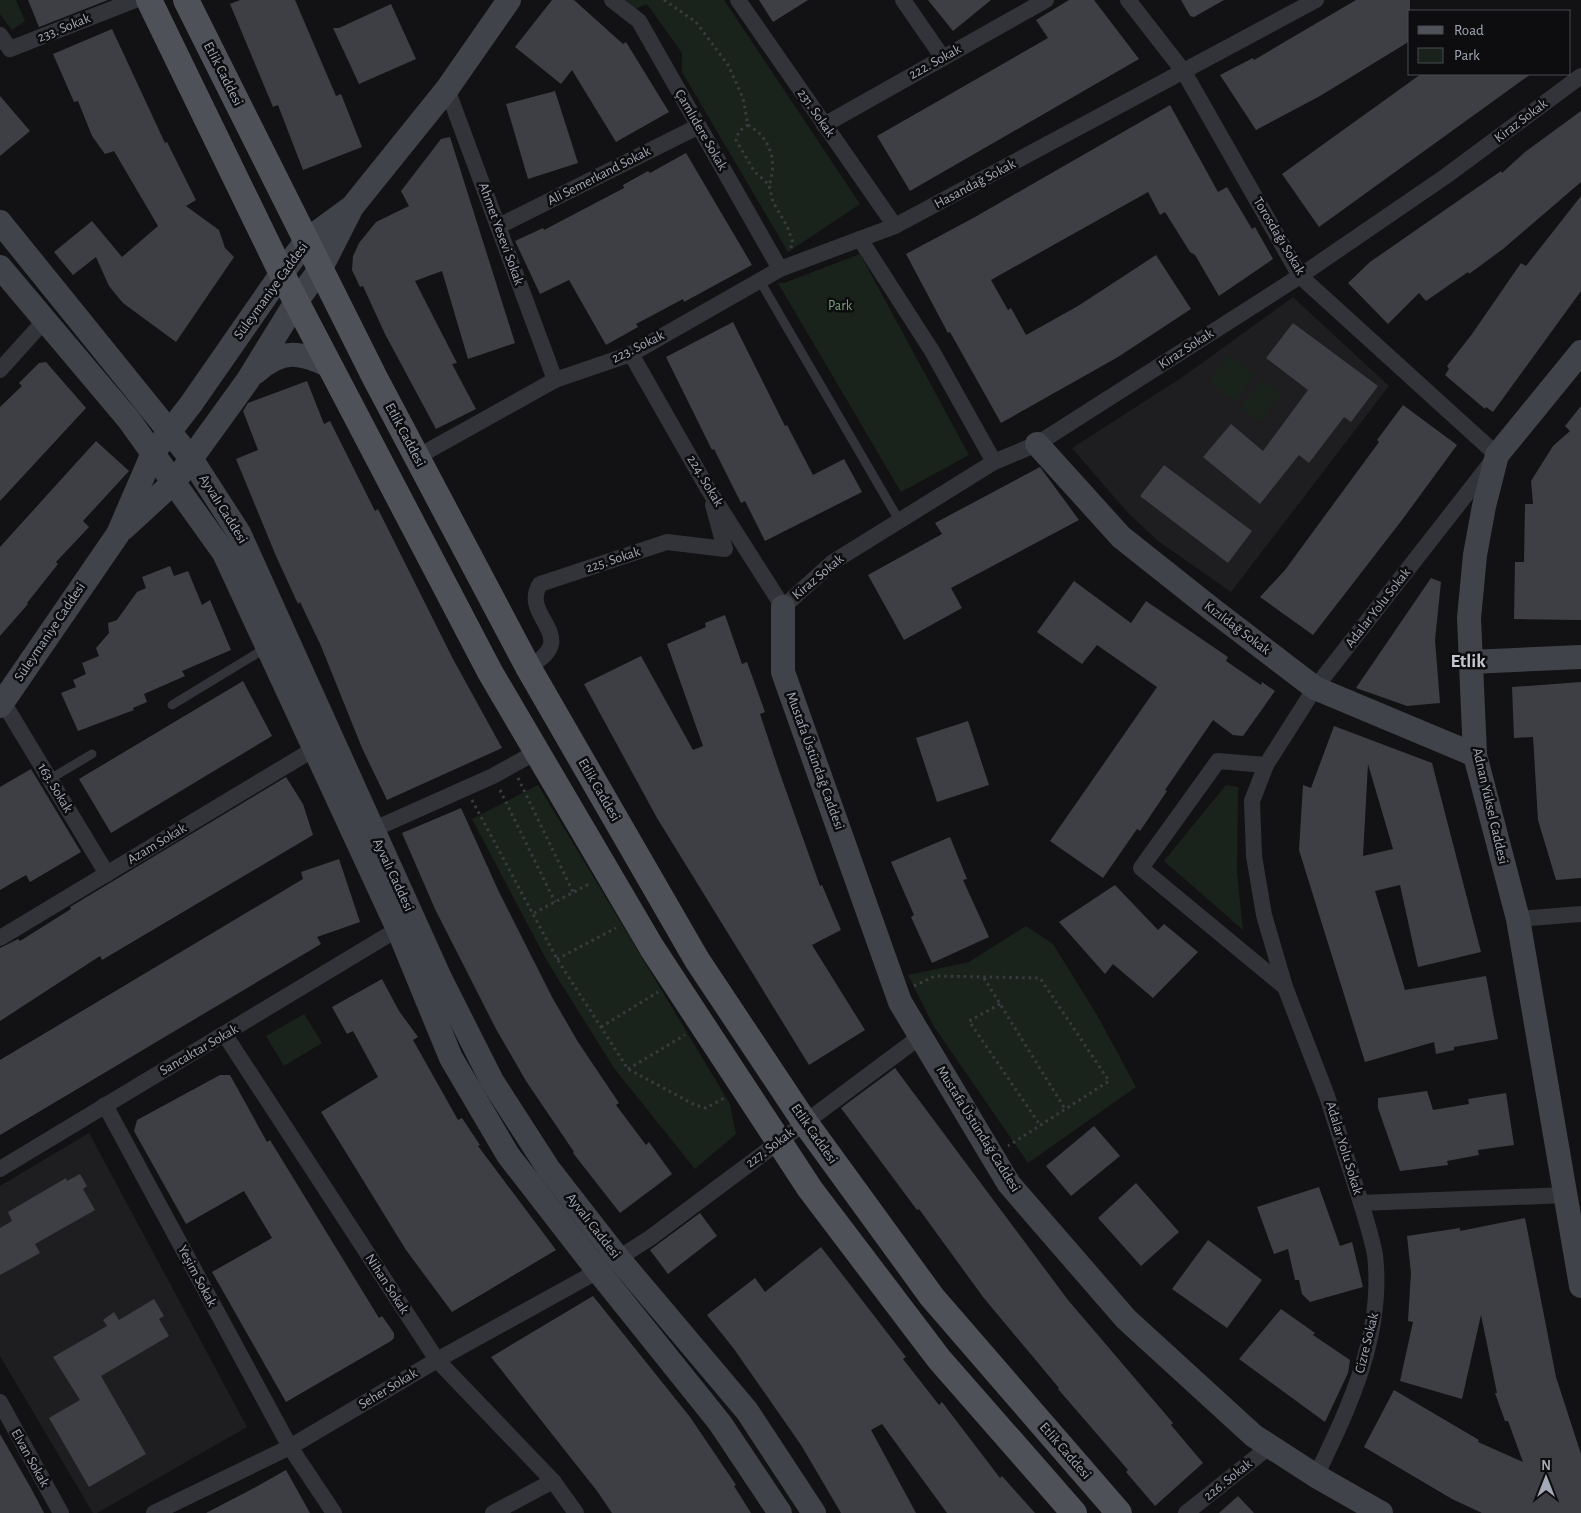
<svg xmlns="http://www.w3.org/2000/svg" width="1581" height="1513" font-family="'Alegreya Sans',sans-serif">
<rect width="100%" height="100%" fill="#121214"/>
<g fill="#1e1e21">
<path d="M1293 297 1389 386 1231 592 1158 541 1128 513 1072 448 1184 376Z"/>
<path d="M89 1133 247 1427 97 1513H93L0 1356V1186Z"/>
</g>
<g fill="#1a231b">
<path d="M0 0H16L25 21 12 30 0 14Z"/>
<path d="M626 0H724L860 204 788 252 682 72V53L647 4 635 9Z"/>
<path d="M860 254 969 455 901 492 778 283H784Z"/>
<path d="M1230 355 1255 375 1234 401 1209 381Z"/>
<path d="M1262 380 1282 394 1260 422 1241 408Z"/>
<path d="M538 785 730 1104 736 1134 695 1169 614 1068 547 961 472 819Z"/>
<path d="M1226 785 1238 787 1237 873 1243 930 1164 861Z"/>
<path d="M1026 926 1053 944 1097 1015 1136 1087 1028 1163 933 1025 908 975 969 962Z"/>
<path d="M304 1014 322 1043 284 1066 266 1036Z"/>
</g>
<g fill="#3e3f44" fill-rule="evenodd">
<path d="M28 0H108L39 27Z"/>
<path d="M240 0H295L336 96 341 94 362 147 303 170 278 105 273 107 230 4Z"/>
<path d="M552 0H574L623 44 626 42 669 112 616 142 572 70 561 84 515 47Z"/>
<path d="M759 0H808L773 22Z"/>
<path d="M928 0H991L953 31Z"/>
<path d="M1069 0H1094L1139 59 910 191 877 136 1048 38 1036 20Z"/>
<path d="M1181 0H1224L1194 17 1190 16Z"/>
<path d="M1356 0H1410V41L1320 96 1256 130 1220 75 1253 58 1254 60Z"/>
<path d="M391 4 416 59 359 84 333 28H339Z"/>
<path d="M112 29 165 143 167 142 196 200 186 206 219 230 225 248 234 257 176 342 123 303 109 286 96 257 73 275 54 252 92 221 122 257 158 226 114 151 105 154 92 136 78 101 74 102 53 54Z"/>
<path d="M1421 74H1531L1319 227 1282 174Z"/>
<path d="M555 91 578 163 528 179 506 104Z"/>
<path d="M0 96 30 131 0 156Z"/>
<path d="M1170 105 1218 192 1227 187 1252 229 1255 227 1273 259 1219 296 1195 255 1190 252 1165 212 1160 215 1148 192 991 280 1008 310 1011 308 1026 335 1078 306 1156 255 1191 309 1118 357 1001 423 950 332 948 333 906 254 975 217Z"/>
<path d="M1581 111V182L1503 249 1469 274 1468 272 1426 301 1419 293 1388 324 1348 283 1370 262 1501 171 1502 173 1525 152Z"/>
<path d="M450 137 515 343 468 359 442 271 415 281 457 363 452 364 476 409 436 429 385 334 363 286 360 287 352 270 353 256 359 243 376 222 409 206 401 191 441 139Z"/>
<path d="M686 153 752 265 684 302 683 299 636 324 638 327 606 345 569 280 540 294 515 241 543 228 544 230 624 188 623 185 648 171 650 173Z"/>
<path d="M1581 196V291L1493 412 1486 407 1485 409 1445 375 1449 369 1447 366 1472 334 1521 263 1526 266Z"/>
<path d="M733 322 785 426 787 425 813 475 844 459 862 492 765 541 745 501 741 503 714 449 712 450 666 357Z"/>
<path d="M1293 323 1378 386 1351 422 1344 417 1309 463 1299 455 1260 504 1203 457 1231 424 1263 451 1308 390 1266 358Z"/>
<path d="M46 362 86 408 0 501V407L22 386 19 383 39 363Z"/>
<path d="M307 381 324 424 330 421 375 511 378 509 453 659 502 748 387 800 362 748 321 646 300 602 298 604 276 556 236 459 258 450 243 411 248 403Z"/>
<path d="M1403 405 1457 445 1402 520 1313 635 1260 597 1285 570 1379 442 1377 440Z"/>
<path d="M1581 406V620L1514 619 1515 562H1524L1525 504H1533L1531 481 1553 446 1570 431 1565 426Z"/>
<path d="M96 441 129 471 83 521 89 527 56 562 58 564 27 603 28 604 0 636V547Z"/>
<path d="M1164 465 1252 531 1228 563 1140 496Z"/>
<path d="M1040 467 1079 520 951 588 962 608 904 640 868 575 942 534 935 523Z"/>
<path d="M170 566 174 576 188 571 202 605 210 600 231 650 182 671 185 676 144 694 147 702 133 708 134 710 78 731 61 693 76 687 73 680 86 674 82 663 99 656 96 648 109 633 108 623 117 620 137 592 146 588 142 577Z"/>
<path d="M1431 578 1441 582 1435 640 1440 703 1407 706 1356 688Z"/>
<path d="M1074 581 1131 623 1146 601 1228 657 1226 661 1261 685 1262 682 1275 691 1243 736 1233 735 1213 720 1165 790 1167 791 1140 831 1137 829 1103 878 1050 841 1157 687 1097 645 1082 664 1037 632Z"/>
<path d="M725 615 742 664 747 662 765 712 760 714 778 768 820 886 822 885 841 930 812 945 865 1030 809 1065 657 818 584 684 641 656 693 750 703 746 667 644 706 627 705 623Z"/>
<path d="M243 681 272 736 111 833 79 779Z"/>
<path d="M1581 682V878L1556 880 1538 820 1533 737 1514 738 1512 687Z"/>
<path d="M968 721 989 785 937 802 916 738Z"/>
<path d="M1334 726 1432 763 1481 952 1418 967 1400 885 1375 891 1405 990 1486 976 1498 1039 1454 1047V1050L1436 1054 1434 1042 1365 1062 1299 850 1303 785 1311 788ZM1368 764 1393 849 1363 856Z"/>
<path d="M31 769 81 852 30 882 26 875 0 890V787Z"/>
<path d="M286 777 303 804 313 835 102 960 100 956 0 1021V948L18 939 20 941 71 909 70 907Z"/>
<path d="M461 808 499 892 552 997 578 1042 619 1103 616 1105 646 1145 649 1142 672 1174 620 1213 573 1153 574 1152 526 1081 496 1029 435 909 402 833Z"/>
<path d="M950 837 967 879 963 880 989 937 932 963 911 917 914 915 891 862Z"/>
<path d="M339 859 360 922 317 937 321 944 0 1135V1060L303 879 301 872Z"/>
<path d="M1115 885 1158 930 1164 924 1198 952 1153 998 1113 964 1105 974 1059 922Z"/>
<path d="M382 979 399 1011 418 1037 413 1040 458 1120 462 1118 480 1145 478 1146 556 1250 452 1312 406 1250 321 1112 378 1077 353 1031 347 1034 332 1007Z"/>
<path d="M895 1068 1068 1300 1173 1423 1171 1425 1203 1463 1155 1506 1126 1472 1128 1470 1058 1389 1059 1388 983 1297 919 1209 917 1210 841 1108Z"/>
<path d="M220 1075H230L267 1142 270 1140 379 1318 382 1316 394 1333V1338L391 1341 286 1402 212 1272 272 1238 244 1191 186 1224 134 1131 137 1120Z"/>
<path d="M1427 1091 1433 1110 1469 1104 1468 1099 1506 1093 1514 1145 1478 1150 1479 1155 1447 1161 1448 1165 1400 1171 1378 1108V1098Z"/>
<path d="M1094 1126 1120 1156 1071 1196 1046 1166Z"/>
<path d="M80 1174 87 1186 83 1189 95 1210 35 1244 40 1253 0 1275V1228L12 1221 8 1212 66 1178 67 1181Z"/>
<path d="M1136 1183 1179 1232 1141 1266 1098 1218Z"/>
<path d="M1319 1187 1340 1246 1352 1242 1363 1287 1310 1302 1302 1294 1299 1280H1295L1288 1249 1274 1254 1257 1207Z"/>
<path d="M700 1213 717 1236 668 1274 650 1250Z"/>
<path d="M1525 1218 1556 1377 1581 1454V1513H1482L1452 1499 1364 1447 1394 1390 1479 1440 1478 1442 1523 1462 1508 1421H1505L1495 1393H1497L1481 1315 1462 1399 1400 1381 1413 1322 1408 1321 1411 1273 1407 1236 1460 1228V1231Z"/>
<path d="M1208 1240 1262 1280 1227 1328 1172 1289Z"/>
<path d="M821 1247 906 1357 903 1359 939 1405 942 1402 1000 1478 1002 1476 1035 1513H947L882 1424 871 1430 916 1513H841L801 1445 734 1349 707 1315 755 1278 765 1292Z"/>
<path d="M593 1296 690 1417 736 1485 734 1486 751 1513H612L597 1491 491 1357Z"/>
<path d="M154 1299 164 1316 159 1319 169 1336 101 1376 146 1454 89 1487 49 1418 80 1400 53 1357 107 1326 103 1320 114 1312 119 1320Z"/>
<path d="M1281 1309 1315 1333 1313 1335 1350 1360 1348 1373 1325 1422 1239 1359Z"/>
<path d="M0 1434 32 1490 44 1513H0Z"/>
<path d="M286 1470 310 1513H206L254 1488Z"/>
<path d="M1238 1496 1254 1513H1219Z"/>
</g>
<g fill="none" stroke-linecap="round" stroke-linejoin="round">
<g stroke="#393b41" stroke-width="3" stroke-dasharray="2.5 4" stroke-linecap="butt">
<path d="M664 0 696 22 728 65 743 98 748 125 739 131 736 140 754 171 769 185 773 202 787 226 793 243 790 249"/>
<path d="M748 125C770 137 778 162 769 185"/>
<path d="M518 778 573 892"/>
<path d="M500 790 555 902"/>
<path d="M472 800 557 959 628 1069 695 1105 706 1108 726 1097"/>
<path d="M534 913 591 883"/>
<path d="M557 959 616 928"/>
<path d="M984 978 1065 1109"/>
<path d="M914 986 935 976 1040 978 1109 1081 1008 1146"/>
<path d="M1000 1004 969 1021 1040 1125"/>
<path d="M601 1027 658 992"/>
<path d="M628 1069 685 1035"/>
</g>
<g stroke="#33343a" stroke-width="9">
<path d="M760 281 899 520"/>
<path d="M172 705 266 648"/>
<path d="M50 779 92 754"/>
</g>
<g stroke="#33343a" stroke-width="16">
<path d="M612 0 639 21 780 269"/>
<path d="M738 0 895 226"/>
<path d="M903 0 943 58"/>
<path d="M1128 0 1184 72 1300 276 1497 455 1315 688 1266 765 1252 801 1254 856 1264 915 1285 987 1327 1096 1361 1203 1566 1195"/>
<path d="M0 35 10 49 135 0"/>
<path d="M447 89 555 380"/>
<path d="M824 125 1046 0"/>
<path d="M499 226 699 126"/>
<path d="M631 354 708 489 783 607 833 562 994 462 1037 444 1300 276 1446 176 1581 76"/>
<path d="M0 370 45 320"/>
<path d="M417 457 555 380 631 354 780 269 860 239"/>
<path d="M994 462 932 351 860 239 895 226 1316 0"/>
<path d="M528 667C584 637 519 617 540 584L667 542 725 549 713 505"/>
<path d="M3 702 107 874"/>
<path d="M1266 765 1218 761 1141 868 1285 987"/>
<path d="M372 830 493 776 538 751"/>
<path d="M1518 919 1581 914"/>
<path d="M0 938 314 749"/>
<path d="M225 1035 437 1360 553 1481 576 1513"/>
<path d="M105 1105 290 1447 334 1513"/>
<path d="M0 1169 398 929"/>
<path d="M0 1402 61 1513"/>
<path d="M1316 1476C1350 1405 1384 1335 1375 1255 1372 1238 1366 1220 1361 1203"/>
<path d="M154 1513 290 1447 437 1360 598 1271 650 1238 921 1036"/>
<path d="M493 1513 553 1481"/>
<path d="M1186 1513 1269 1447"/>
</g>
<g stroke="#41434a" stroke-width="24">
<path d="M0 222 190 457 239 533 440 978 492 1081 548 1168 618 1258 747 1411 814 1513"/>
<path d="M0 267 129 420 224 553 398 929 451 1058 508 1155 598 1271 720 1423 780 1513"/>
<path d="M1581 352 1497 455 1484 506 1475 555 1469 618 1475 755 1518 919 1581 1286"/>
<path d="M256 372C282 348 301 352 330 366"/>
<path d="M1037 444 1121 537 1213 610 1315 688 1475 755"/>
<path d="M124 528 175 481 248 380 296 302 321 268 350 211"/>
<path d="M783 607V672L900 1002 1009 1184 1126 1319 1254 1436 1316 1476 1381 1513"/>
<path d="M1471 662 1581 657"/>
<path d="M0 706 118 534 153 453 191 404 282 273 307 240 352 207 447 89 509 0"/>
</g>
<g stroke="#4f5159" stroke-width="26">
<path d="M149 0 287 284 490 672 652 948 810 1189 939 1359 1074 1513"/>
<path d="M186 0 375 378 528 667 697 960 804 1121 932 1297 1119 1513"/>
</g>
</g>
<g text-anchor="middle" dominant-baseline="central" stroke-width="5" stroke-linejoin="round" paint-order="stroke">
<g font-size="14" fill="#a3a9b6" stroke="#0d0d0f">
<text transform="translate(64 28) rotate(-22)">233. Sokak</text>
<text transform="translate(935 62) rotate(-29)">222. Sokak</text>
<text transform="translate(223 74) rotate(63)">Etlik Caddesi</text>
<text transform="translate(816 113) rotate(55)">231. Sokak</text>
<text transform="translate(1521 121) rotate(-37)">Kiraz Sokak</text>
<text transform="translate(701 130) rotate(60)">Çamlıdere Sokak</text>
<text transform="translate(599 176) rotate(-27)">Ali Semerkand Sokak</text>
<text transform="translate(975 184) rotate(-28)">Hasandağ Sokak</text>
<text transform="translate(501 234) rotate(70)">Ahmet Yesevi Sokak</text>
<text transform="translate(1279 236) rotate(59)">Torosdağı Sokak</text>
<text transform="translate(271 291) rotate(-54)">Süleymaniye Caddesi</text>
<text transform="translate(638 347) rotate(-26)">223. Sokak</text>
<text transform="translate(1186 349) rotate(-33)">Kiraz Sokak</text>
<text transform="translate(405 435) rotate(62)">Etlik Caddesi</text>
<text transform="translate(705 481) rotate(59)">224. Sokak</text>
<text transform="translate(223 509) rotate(58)">Ayvalı Caddesi</text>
<text transform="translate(613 560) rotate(-18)">225. Sokak</text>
<text transform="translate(818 577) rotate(-40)">Kiraz Sokak</text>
<text transform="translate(1378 608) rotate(-52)">Adalar Yolu Sokak</text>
<text transform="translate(1237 628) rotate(37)">Kızıldağ Sokak</text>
<text transform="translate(50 632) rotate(-56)">Süleymaniye Caddesi</text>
<text transform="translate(815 761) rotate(70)">Mustafa Üstündağ Caddesi</text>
<text transform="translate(55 788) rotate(59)">163. Sokak</text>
<text transform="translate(599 790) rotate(60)">Etlik Caddesi</text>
<text transform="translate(1490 806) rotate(77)">Adnan Yüksel Caddesi</text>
<text transform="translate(157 844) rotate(-31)">Azam Sokak</text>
<text transform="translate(393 875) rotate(65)">Ayvalı Caddesi</text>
<text transform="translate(199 1050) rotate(-30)">Sancaktar Sokak</text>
<text transform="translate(978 1129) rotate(58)">Mustafa Üstündağ Caddesi</text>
<text transform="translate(814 1134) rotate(55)">Etlik Caddesi</text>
<text transform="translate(770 1148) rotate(-37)">227. Sokak</text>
<text transform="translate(1344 1148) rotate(73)">Adalar Yolu Sokak</text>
<text transform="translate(593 1226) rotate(52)">Ayvalı Caddesi</text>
<text transform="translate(197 1276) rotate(62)">Yeşim Sokak</text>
<text transform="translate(387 1284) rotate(57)">Nihan Sokak</text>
<text transform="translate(1367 1343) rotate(-76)">Cizre Sokak</text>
<text transform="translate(388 1389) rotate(-31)">Seher Sokak</text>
<text transform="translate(1065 1451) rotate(49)">Etlik Caddesi</text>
<text transform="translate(30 1458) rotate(61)">Elvan Sokak</text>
<text transform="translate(1228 1480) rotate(-39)">226. Sokak</text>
</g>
<g font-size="14" fill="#78a379" stroke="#0d0d0f">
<text x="840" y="306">Park</text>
</g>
<g font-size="19" font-weight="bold" fill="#c4c8d2" stroke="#0d0d0f">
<text x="1468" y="661">Etlik</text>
</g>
</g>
<rect x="1408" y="10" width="162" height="65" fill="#0d0d0f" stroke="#494b52"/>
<rect x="1418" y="26" width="25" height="8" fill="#4f5159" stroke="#494b52"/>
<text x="1454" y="35" font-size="15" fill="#a3a9b6">Road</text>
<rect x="1418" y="48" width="25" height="15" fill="#1a231b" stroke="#494b52"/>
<text x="1454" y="60" font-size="15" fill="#a3a9b6">Park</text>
<g transform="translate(1546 1478)" stroke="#0d0d0f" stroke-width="4" paint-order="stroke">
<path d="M0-4L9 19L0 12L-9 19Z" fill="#a3a9b6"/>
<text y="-8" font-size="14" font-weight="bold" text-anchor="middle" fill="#a3a9b6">N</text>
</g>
</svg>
